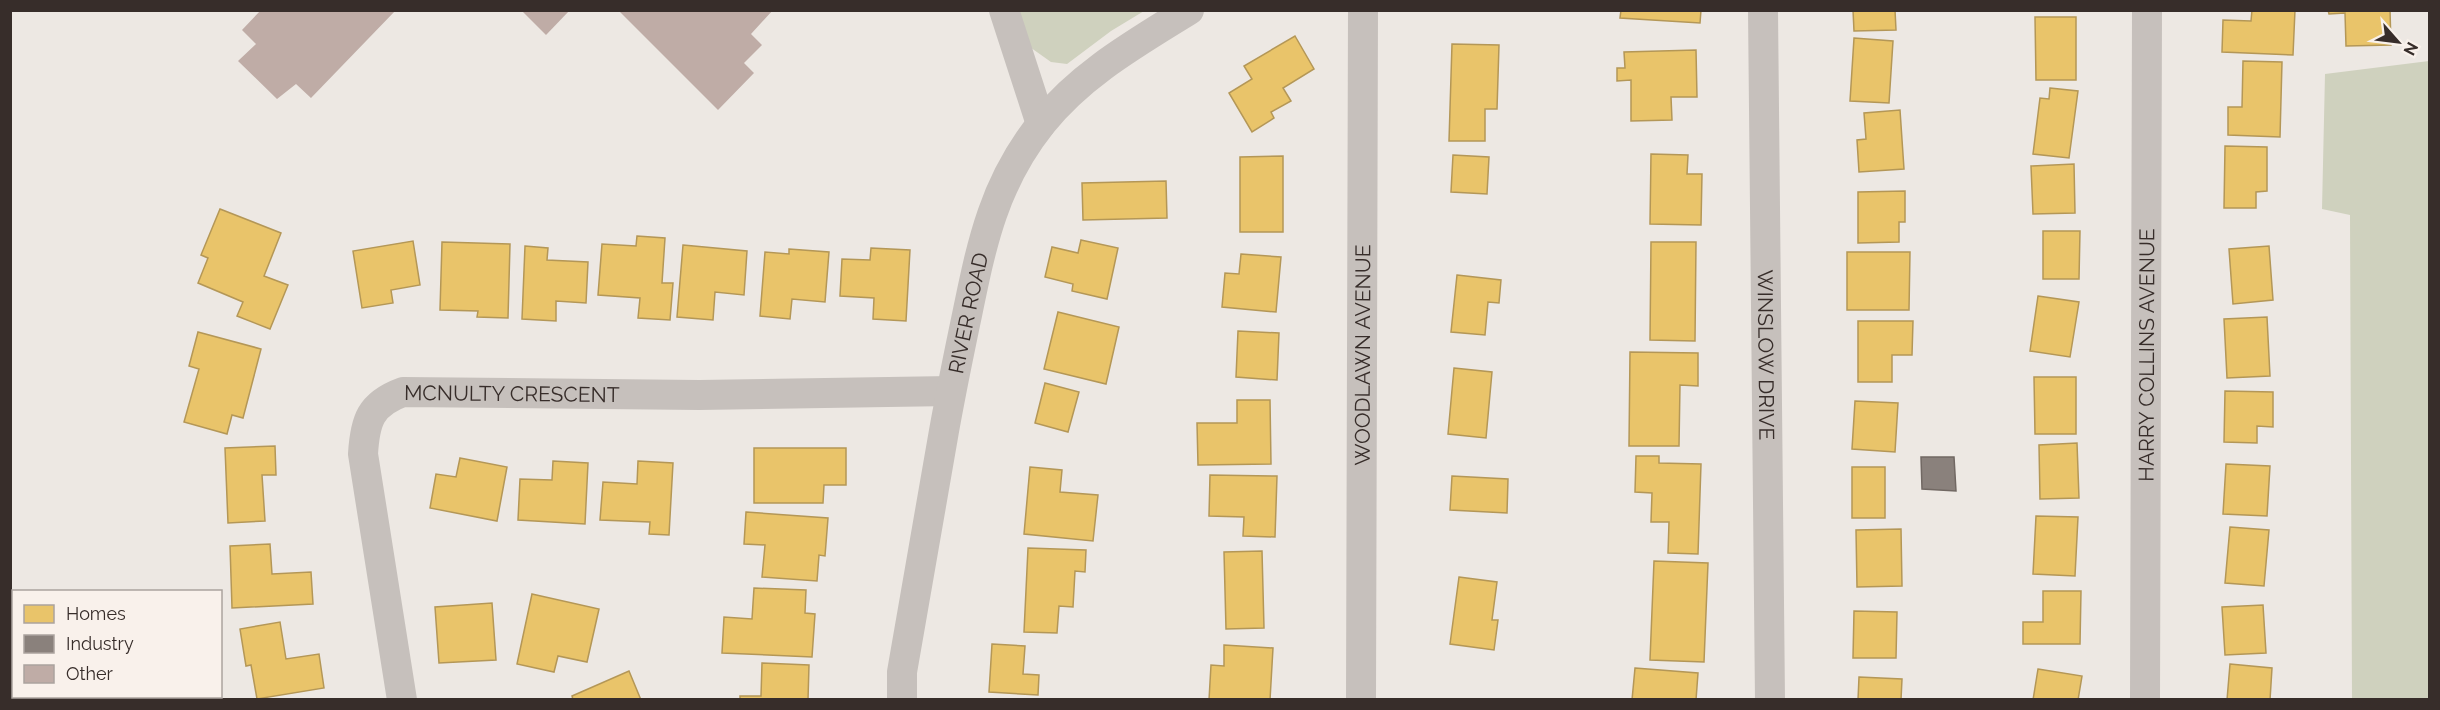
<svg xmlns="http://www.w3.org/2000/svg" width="2440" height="710" font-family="Raleway,sans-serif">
<rect width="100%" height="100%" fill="#ede8e3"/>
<g fill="#cfd1be">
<path d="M1018 11H1144L1111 31 1067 64 1051 62 1027 45Z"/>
<path d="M2429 61V699H2352L2350 215 2322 209 2325 74Z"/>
</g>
<g fill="#e9c46a" stroke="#b49757" stroke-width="1.5">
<path d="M1621 10H1701L1700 23 1620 18Z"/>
<path d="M1853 10H1895L1896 30 1854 31Z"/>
<path d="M2252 10H2295L2293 55 2222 52 2223 20 2251 21Z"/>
<path d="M2328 10H2390L2391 45 2346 46 2345 13 2329 14Z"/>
<path d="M2035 17H2076V80H2036Z"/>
<path d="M1295 36 1314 69 1283 88 1291 101 1271 112 1274 118 1252 132 1229 93 1252 79 1244 66Z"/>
<path d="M1854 38 1893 41 1889 103 1850 101Z"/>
<path d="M1452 44 1499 45 1497 109H1485V141H1449Z"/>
<path d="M1696 50 1697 97H1671L1672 120 1631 121V80L1617 81V68H1625L1624 52Z"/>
<path d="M2243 61 2282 62 2280 137 2228 135V107H2242Z"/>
<path d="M2050 88 2078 91 2069 158 2033 154 2040 98 2049 99Z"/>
<path d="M1900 110 1904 169 1859 172 1857 140 1866 139 1864 113Z"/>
<path d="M2225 146 2267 147V191L2256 192V208H2224Z"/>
<path d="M1651 154 1688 155 1687 174H1702L1701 225 1650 224Z"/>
<path d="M1453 155 1489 157 1487 194 1451 192Z"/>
<path d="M1283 156V232H1240V157Z"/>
<path d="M2074 164 2075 213 2033 214 2031 166Z"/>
<path d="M1166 181 1167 218 1083 220 1082 183Z"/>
<path d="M1905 191V222H1899V242L1858 243V192Z"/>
<path d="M220 209 281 233 264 276 288 285 270 329 237 316 243 302 198 283 208 258 201 255Z"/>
<path d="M2043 231H2080L2079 279H2043Z"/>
<path d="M637 236 665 238 662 283H673L670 320 638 318 640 298 598 295 602 244 636 246Z"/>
<path d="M1081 240 1118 248 1107 299 1072 291 1073 284 1045 277 1052 247 1078 253Z"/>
<path d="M413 241 420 285 391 290 393 303 362 308 353 251Z"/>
<path d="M442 242 510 244 508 318 477 317 478 311 440 310Z"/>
<path d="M1651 242H1696L1695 341 1650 340Z"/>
<path d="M683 245 747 251 744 295 715 292 713 320 677 317Z"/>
<path d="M525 246 548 248 547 260 588 262 586 303 556 301V321L522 319Z"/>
<path d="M2269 246 2273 300 2233 304 2229 249Z"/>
<path d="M871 248 910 250 906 321 873 319 874 298 840 296 842 259 870 260Z"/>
<path d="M789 249 829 252 825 302 792 299 790 319 760 316 765 252 789 254Z"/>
<path d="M1847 252H1910L1909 310H1847Z"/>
<path d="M1241 254 1281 257 1276 312 1222 307 1225 273 1239 274Z"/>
<path d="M1457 275 1501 280 1499 303 1488 302 1485 335 1451 332Z"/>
<path d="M2038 296 2079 302 2070 357 2030 351Z"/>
<path d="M1058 312 1119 327 1106 384 1044 369Z"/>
<path d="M2267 317 2270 376 2227 378 2224 319Z"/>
<path d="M1858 321H1913L1912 355H1892V382H1858Z"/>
<path d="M1238 331 1279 333 1277 380 1236 377Z"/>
<path d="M198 332 261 349 243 418 232 415 227 434 184 422 199 369 189 366Z"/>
<path d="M1630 352 1698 353V386L1680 385 1679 446H1629Z"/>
<path d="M1454 368 1492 372 1486 438 1448 434Z"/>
<path d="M2034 377H2076V434H2035Z"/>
<path d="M1045 383 1079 392 1068 432 1035 423Z"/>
<path d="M2225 391 2273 392V427L2257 426V443L2224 442Z"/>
<path d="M1237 400H1270L1271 464 1198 465 1197 423H1237Z"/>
<path d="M1855 401 1898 403 1895 452 1852 449Z"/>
<path d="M2077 443 2079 498 2040 499 2039 445Z"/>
<path d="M275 446 276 475H262L265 521 228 523 225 448Z"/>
<path d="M754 448H846V485H824L823 503H754Z"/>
<path d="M1636 456H1659V463L1701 464 1698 554 1668 553 1669 522H1651L1652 493 1635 492Z"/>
<path d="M460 458 507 467 497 521 430 508 436 474 456 477Z"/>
<path d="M553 461 588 463 585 524 518 520 520 479 552 480Z"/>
<path d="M638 461 673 463 669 535 649 534 650 522 600 520 603 482 637 484Z"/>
<path d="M2226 464 2270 466 2267 516 2223 514Z"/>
<path d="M1030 467 1062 470 1060 492 1098 495 1093 541 1024 534Z"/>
<rect x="1852" y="467" width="33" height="51"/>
<path d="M1210 475 1277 476 1275 537 1243 536 1244 517 1209 516Z"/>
<path d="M1452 476 1508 479 1507 513 1450 510Z"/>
<path d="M746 512 828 518 825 556 819 555 817 581 762 577 765 545 744 544Z"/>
<path d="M2036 516 2078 517 2075 576 2033 574Z"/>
<path d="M2230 527 2269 530 2264 586 2225 583Z"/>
<path d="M1901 529 1902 586 1857 587 1856 530Z"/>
<path d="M270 544 272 574 311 572 313 604 232 608 230 546Z"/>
<path d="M1028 548 1086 550 1085 572 1075 571 1073 607 1059 606 1057 633 1024 632Z"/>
<path d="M1262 551 1264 628 1226 629 1224 552Z"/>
<path d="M1654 561 1708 563 1704 662 1650 660Z"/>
<path d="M1459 577 1497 582 1492 620H1498L1494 650 1450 644Z"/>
<path d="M754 588 806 590 805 613 815 614 812 657 722 653 724 617 752 619Z"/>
<path d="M2043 591H2081L2080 644H2023V622H2043Z"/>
<path d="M532 594 599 609 587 662 558 656 554 672 517 664Z"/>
<path d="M492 603 496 660 439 663 435 607Z"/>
<path d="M2263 605 2266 653 2225 655 2222 607Z"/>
<path d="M1854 611 1897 612 1896 658H1853Z"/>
<path d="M280 622 286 659 319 654 324 688 257 699 251 665 246 666 240 629Z"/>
<path d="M992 644 1025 646 1023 674 1039 675 1038 695 989 692Z"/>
<path d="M1224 645 1273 648 1270 700H1209L1211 665 1224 666Z"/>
<path d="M762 663 809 665 808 700H740V696H761Z"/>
<path d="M2230 664 2272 668 2270 700H2227Z"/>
<path d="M1635 668 1698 673 1696 700H1632Z"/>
<path d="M2038 669 2082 676 2078 700H2033Z"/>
<path d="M629 671 641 700H573L572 696Z"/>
<path d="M1859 677 1902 679 1901 700H1858Z"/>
</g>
<path fill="#8a817c" stroke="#716863" stroke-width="1.5" d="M1921 457H1954L1956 491 1922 489Z"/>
<g fill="#bfaca6">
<path d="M261 10H396L311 98 296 84 277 99 238 61 256 44 242 30Z"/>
<path d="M521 10H570L546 35Z"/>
<path d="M618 10H773L751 34 762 45 744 63 754 73 718 110Z"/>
</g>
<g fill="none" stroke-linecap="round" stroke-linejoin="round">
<g stroke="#c6c0bc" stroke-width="30">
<path d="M1004 10 1041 124"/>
<path id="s1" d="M1763 10 1770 700"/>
<path id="s2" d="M402 700 363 454C365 421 370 404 403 392L699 395 951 391"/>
<path id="s3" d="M902 700V672C916 592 930 511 944 431 951 392 959 353 967 315 982 242 994 183 1042 123 1081 74 1136 43 1189 10"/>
<path id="s4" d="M1361 700 1363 10"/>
<path id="s5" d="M2145 700 2147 10"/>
</g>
</g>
<g text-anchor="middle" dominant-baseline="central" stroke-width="6" stroke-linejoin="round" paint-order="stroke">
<g font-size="21" fill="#372d2a" stroke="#f9f1eb">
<text stroke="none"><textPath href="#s3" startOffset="393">RIVER ROAD</textPath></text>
<text stroke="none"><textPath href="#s4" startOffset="345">WOODLAWN AVENUE</textPath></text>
<text stroke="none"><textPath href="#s1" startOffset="345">WINSLOW DRIVE</textPath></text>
<text stroke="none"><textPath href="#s5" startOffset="345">HARRY COLLINS AVENUE</textPath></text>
<text stroke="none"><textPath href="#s2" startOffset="438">MCNULTY CRESCENT</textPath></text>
</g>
</g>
<rect width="2440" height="710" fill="none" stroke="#372d2a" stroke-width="24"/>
<rect x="12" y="590" width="210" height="108" fill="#f9f1eb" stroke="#aba39e" stroke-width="1.5"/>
<rect x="24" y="605" width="30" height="18" fill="#e9c46a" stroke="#aba39e" stroke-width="1.5"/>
<text x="66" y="620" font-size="18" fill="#372d2a">Homes</text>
<rect x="24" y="635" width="30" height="18" fill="#8a817c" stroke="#aba39e" stroke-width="1.5"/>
<text x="66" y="650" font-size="18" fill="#372d2a">Industry</text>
<rect x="24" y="665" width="30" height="18" fill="#bfaca6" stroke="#aba39e" stroke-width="1.5"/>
<text x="66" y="680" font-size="18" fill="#372d2a">Other</text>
<g transform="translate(2398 42) rotate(118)" stroke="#f9f1eb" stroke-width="4.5" paint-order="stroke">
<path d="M0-4.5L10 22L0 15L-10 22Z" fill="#372d2a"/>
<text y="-9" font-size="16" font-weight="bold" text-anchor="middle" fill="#372d2a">N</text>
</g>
</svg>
